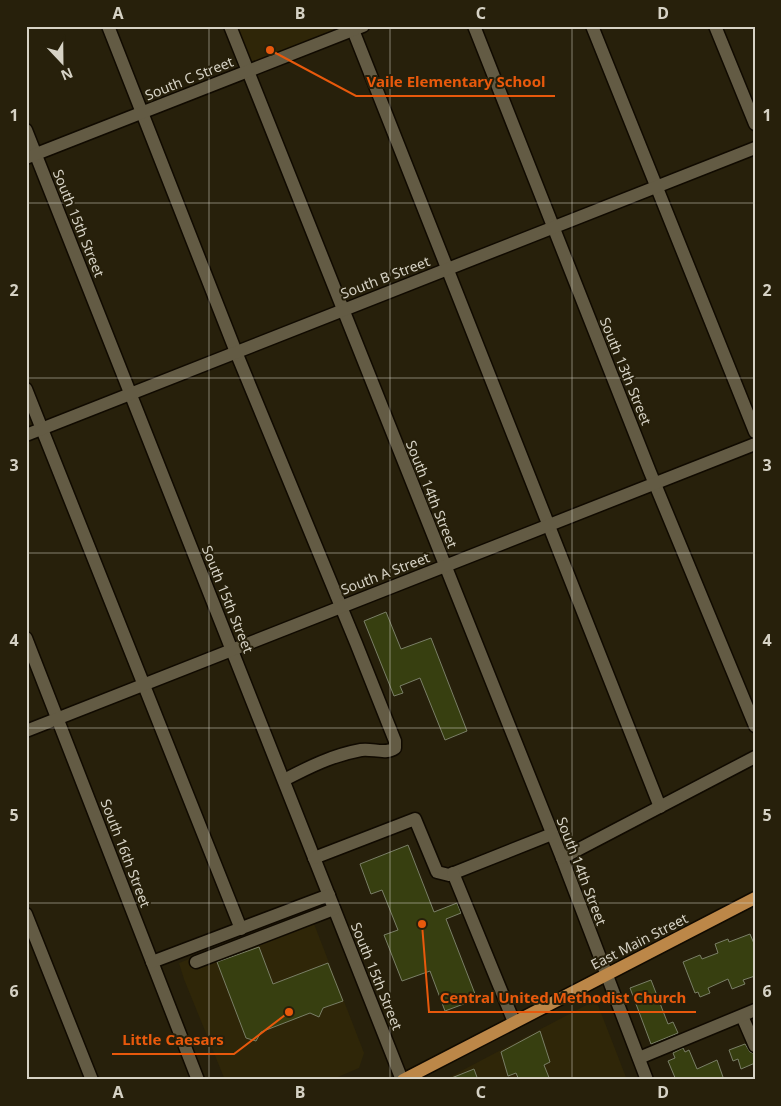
<svg xmlns="http://www.w3.org/2000/svg" width="781" height="1106" font-family="'Noto Sans',sans-serif">
<rect width="100%" height="100%" fill="#27200b"/>
<g fill="#2f2608">
<path d="M230 26H363L248 71Z"/>
<path d="M309 911 364 1053 359 1068 331 1080H225L184 979 179 963Z"/>
<path d="M596 1000 627 1080H444Z"/>
</g>
<g fill="#373f10" stroke="#7a7f67">
<path d="M386 612 401 649 431 638 467 731 445 740 420 678 400 686 403 693 394 696 364 621Z"/>
<path d="M408 845 434 912 457 903 461 913 446 919 477 999 445 1011 430 971 402 981 384 935 398 930 382 890 371 894 360 864Z"/>
<path d="M750 934 755 946V976L743 980 745 984 732 989 728 979 708 988 710 993 700 997 698 992 695 993 683 962 700 955 702 959 718 953 715 944 728 939 729 942Z"/>
<path d="M259 947 273 984 328 963 343 1001 323 1008 319 1017 310 1013 261 1032 256 1041 246 1038 217 962Z"/>
<path d="M651 980 668 1024 673 1022 678 1033 651 1044 630 988Z"/>
<path d="M540 1031 550 1062 544 1065 550 1080H519L516 1073 508 1076 501 1052Z"/>
<path d="M745 1044 750 1052 755 1054V1063L741 1069 738 1059 733 1061 729 1050Z"/>
<path d="M683 1048 685 1052 689 1050 697 1069 717 1060 724 1080H676L668 1061 675 1058 673 1053Z"/>
<path d="M474 1069 478 1080H449V1079Z"/>
</g>
<g fill="none" stroke-linecap="round" stroke-linejoin="round">
<defs>
<g id="minor">
<path d="M108 26 236 352 356 643 395 741V748C386 755 372 748 361 750 333 755 309 767 284 780"/>
<path d="M230 26 562 858 647 1080"/>
<path d="M474 26 650 472 755 726"/>
<path d="M592 26 755 432"/>
<path d="M715 26 755 124"/>
<path d="M353 30 660 807"/>
<path d="M26 130 402 1080"/>
<path d="M26 158 363 26"/>
<path d="M26 389 241 929"/>
<path d="M26 435 755 148"/>
<path d="M26 638 198 1080"/>
<path d="M26 731 755 444"/>
<path d="M314 858 415 819 437 872 449 875 552 834"/>
<path d="M562 858 755 757"/>
<path d="M453 873 514 1022"/>
<path d="M26 914 92 1080"/>
<path d="M152 962 329 895"/>
<path d="M196 962 334 909"/>
<path d="M742 1016 755 1046"/>
<path d="M639 1058 755 1010"/>
</g>
<path id="major" d="M403 1080 755 898"/>
</defs>
<use href="#minor" stroke="#100a00" stroke-width="15"/>
<use href="#major" stroke="#100a00" stroke-width="15"/>
<use href="#minor" stroke="#635b44" stroke-width="12"/>
<use href="#major" stroke="#bc8748" stroke-width="12"/>
</g>
<path fill="none" stroke="#d6d2c5" stroke-width="1" stroke-opacity="0.55" d="M209 26V1080M390 26V1080M572 26V1080M26 203H755M26 378H755M26 553H755M26 728H755M26 903H755"/>
<g text-anchor="middle" dominant-baseline="central" stroke-width="4" stroke-linejoin="round" paint-order="stroke">
<g font-size="14" fill="#d6d2c5" stroke="#27200b">
<text transform="translate(189 78) rotate(-22)">South C Street</text>
<text transform="translate(79 223) rotate(68)">South 15th Street</text>
<text transform="translate(385 277) rotate(-21)">South B Street</text>
<text transform="translate(626 371) rotate(68)">South 13th Street</text>
<text transform="translate(432 494) rotate(68)">South 14th Street</text>
<text transform="translate(385 573) rotate(-21)">South A Street</text>
<text transform="translate(228 599) rotate(68)">South 15th Street</text>
<text transform="translate(126 853) rotate(69)">South 16th Street</text>
<text transform="translate(582 871) rotate(69)">South 14th Street</text>
<text transform="translate(639 941) rotate(-27)">East Main Street</text>
<text transform="translate(377 976) rotate(68)">South 15th Street</text>
</g>
</g>
<path fill="none" stroke="#e8590c" stroke-width="2" d="M270 50L356 96H555M422 924L429 1012H696M289 1012L234 1054H112"/>
<g fill="#e8590c" stroke="#27200b" stroke-width="2">
<circle cx="270" cy="50" r="5"/>
<circle cx="422" cy="924" r="5"/>
<circle cx="289" cy="1012" r="5"/>
</g>
<g font-size="15" text-anchor="middle" font-weight="bold" fill="#e8590c" stroke="#27200b" stroke-width="4" stroke-linejoin="round" paint-order="stroke">
<text x="456" y="87">Vaile Elementary School</text>
<text x="563" y="1003">Central United Methodist Church</text>
<text x="173" y="1045">Little Caesars</text>
</g>
<rect width="781" height="1106" fill="none" stroke="#27200b" stroke-width="55"/>
<g transform="translate(62 62) rotate(158)" stroke="#27200b" stroke-width="4" paint-order="stroke">
<path d="M0-4L9 19L0 12L-9 19Z" fill="#d6d2c5"/>
<text y="-8" font-size="14" font-weight="bold" text-anchor="middle" fill="#d6d2c5">N</text>
</g>
<rect x="28" y="28" width="726" height="1050" fill="none" stroke="#d6d2c5" stroke-width="2"/>
<g font-size="16" text-anchor="middle" font-weight="bold" fill="#d6d2c5">
<text x="118" y="19">A</text>
<text x="300" y="19">B</text>
<text x="481" y="19">C</text>
<text x="663" y="19">D</text>
<text x="14" y="121">1</text>
<text x="767" y="121">1</text>
<text x="14" y="296">2</text>
<text x="767" y="296">2</text>
<text x="14" y="471">3</text>
<text x="767" y="471">3</text>
<text x="14" y="646">4</text>
<text x="767" y="646">4</text>
<text x="14" y="821">5</text>
<text x="767" y="821">5</text>
<text x="14" y="997">6</text>
<text x="767" y="997">6</text>
<text x="118" y="1098">A</text>
<text x="300" y="1098">B</text>
<text x="481" y="1098">C</text>
<text x="663" y="1098">D</text>
</g>
</svg>
